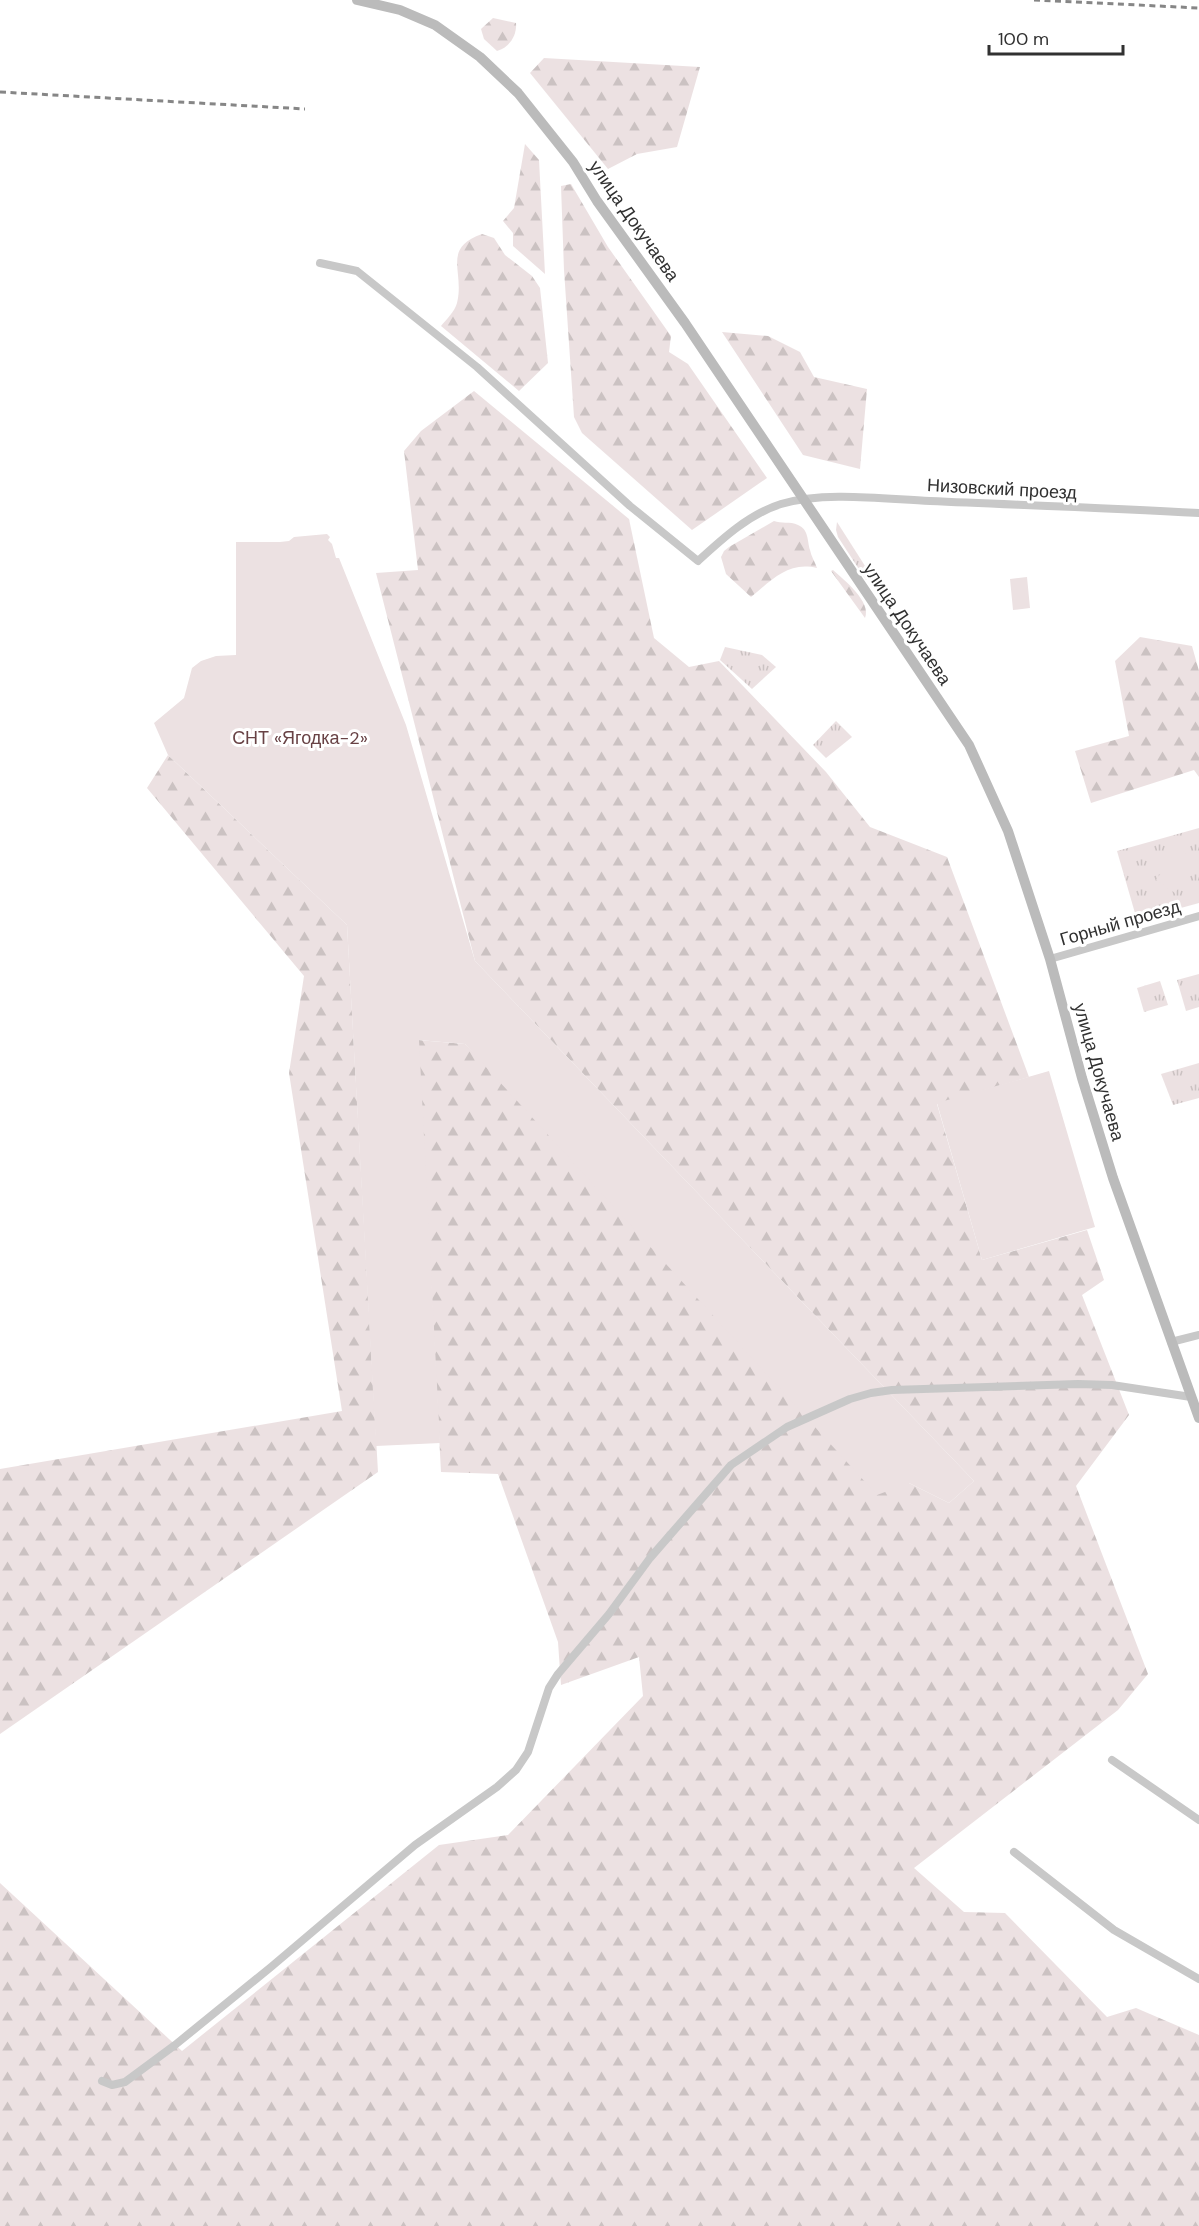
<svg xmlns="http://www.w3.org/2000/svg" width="1199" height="2226" font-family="'DM Sans',sans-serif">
<defs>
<pattern id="grass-tufts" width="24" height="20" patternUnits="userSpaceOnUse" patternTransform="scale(1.5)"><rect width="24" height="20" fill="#ece1e2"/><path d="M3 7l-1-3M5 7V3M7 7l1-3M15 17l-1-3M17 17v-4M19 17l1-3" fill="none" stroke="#cbc2c2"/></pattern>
<pattern id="forest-firs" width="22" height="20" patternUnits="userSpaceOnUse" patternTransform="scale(1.5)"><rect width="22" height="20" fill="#ece1e2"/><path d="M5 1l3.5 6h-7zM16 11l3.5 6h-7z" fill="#cbc2c2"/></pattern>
</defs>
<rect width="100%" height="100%" fill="#fff"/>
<g fill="url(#grass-tufts)">
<path d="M837 522 874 580H866L838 537 836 530Z"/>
<path d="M725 647 762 655 776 667 752 689 720 660Z"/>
<path d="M836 721 852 737 826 758 813 745Z"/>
<path d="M1199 828V903L1137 920 1117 851Z"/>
<path d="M1199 974V1007L1186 1011 1177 980Z"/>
<path d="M1160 981 1168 1005 1144 1012 1137 988Z"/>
<path d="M1199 1063V1098L1173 1105 1161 1074Z"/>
</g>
<g fill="url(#forest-firs)">
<path d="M493 18 516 23C517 35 510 47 497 51L484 39 481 29Z"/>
<path d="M544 58 700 67 677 147 637 154 608 169 530 73Z"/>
<path d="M525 144 539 160 545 274 513 246V233L503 221 514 208Z"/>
<path d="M571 184 608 247 671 336 669 352 688 364 767 478 692 530 582 433 574 417 564 270 561 186Z"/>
<path d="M482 234 494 238 505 255 532 276 540 288 548 363 519 391 441 326C446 320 455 311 457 303 465 271 441 249 482 234Z"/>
<path d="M722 332 768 336 800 352 814 377 867 389 860 469 803 455Z"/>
<path d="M474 391 629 519 654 638 689 667 719 661 826 772 870 827 947 857 1029 1077 937 1104 982 1260 1087 1230 1104 1280 1082 1295 1129 1415 1076 1486 1148 1674 1118 1710 914 1868 964 1912 1005 1913 1107 2017 1136 2008 1199 2035V2226H0V1883L182 2051 439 1845 508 1835 643 1696 639 1657 561 1685 558 1642 498 1474 441 1472 418 1040 465 1044 909 1483 949 1503 974 1481 475 961 376 573 418 570 404 451 421 431Z"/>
<path d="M774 521C781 524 790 521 798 525 809 530 807 540 810 550 811 556 815 562 817 568 788 561 772 580 751 597L726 574 721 557 724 551 729 547Z"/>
<path d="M833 570C844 580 872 602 865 618L831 571Z"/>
<path d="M1140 637 1192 646 1199 671V777L1194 770 1091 803 1075 751 1129 736 1115 661Z"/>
<path d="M168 755 347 925 378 1472 0 1734V1469L342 1411 289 1073 304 976 147 788Z"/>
</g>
<g fill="#ece1e2">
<path d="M327 534 330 537 328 540 332 544 336 558H339L406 725 475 961 974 1481 949 1503 909 1483 877 1495 465 1044 419 1040 440 1443 376 1446 347 925 168 755 154 723 184 698 192 668 201 661 216 656 236 655V542H280L289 541 294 537Z"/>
<path d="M1027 577 1030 608 1013 610 1010 579Z"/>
<path d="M1178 848 1198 861 1175 893 1156 880Z"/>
<path d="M1049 1071 1095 1227 982 1260 937 1103Z"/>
</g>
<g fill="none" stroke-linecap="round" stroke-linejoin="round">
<g stroke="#c8c8c8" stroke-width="8">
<path d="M320 263 357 271 477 367 630 506 698 561C722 539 749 514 781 504 825 491 884 499 930 501 1020 505 1109 508 1199 513"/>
<path d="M1050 959 1199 916"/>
<path d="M1171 1342 1199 1335"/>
<path d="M1112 1760 1199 1820"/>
<path d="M1014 1852 1114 1930 1199 1979"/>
<path d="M102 2081 112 2085 125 2082 175 2045 271 1967 415 1845 497 1787 516 1770 528 1752 549 1688 558 1674 609 1614 650 1558 731 1465 787 1427 850 1399 871 1393 892 1390 1078 1384 1112 1385 1191 1397"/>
</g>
<path stroke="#bbb" stroke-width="10" d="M357 0 400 10 435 25 480 57 518 93 573 162 597 201 685 323 969 745 1008 831 1050 959 1082 1078 1113 1178 1199 1418"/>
<g stroke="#868686" stroke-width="3" stroke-dasharray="6 4.5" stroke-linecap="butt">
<path d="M1034 0 1199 8"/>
<path d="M0 92 305 109"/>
</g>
</g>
<g text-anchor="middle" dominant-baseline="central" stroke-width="6" stroke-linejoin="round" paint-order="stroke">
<g font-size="18" fill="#313131" stroke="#fff">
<text transform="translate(634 221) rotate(55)">улица Докучаева</text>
<text transform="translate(1002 489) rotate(3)">Низовский проезд</text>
<text transform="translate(907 624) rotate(56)">улица Докучаева</text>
<text transform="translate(1120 923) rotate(-16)">Горный проезд</text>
<text transform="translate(1099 1072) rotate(74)">улица Докучаева</text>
</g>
<g font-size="18" fill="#684245" stroke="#fff">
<text x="300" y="738">СНТ «Ягодка-2»</text>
</g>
</g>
<path d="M989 45v9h134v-9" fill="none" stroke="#313131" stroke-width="3"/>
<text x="998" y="45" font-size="18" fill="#313131" stroke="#ffffff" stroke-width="4.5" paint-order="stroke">100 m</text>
</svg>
